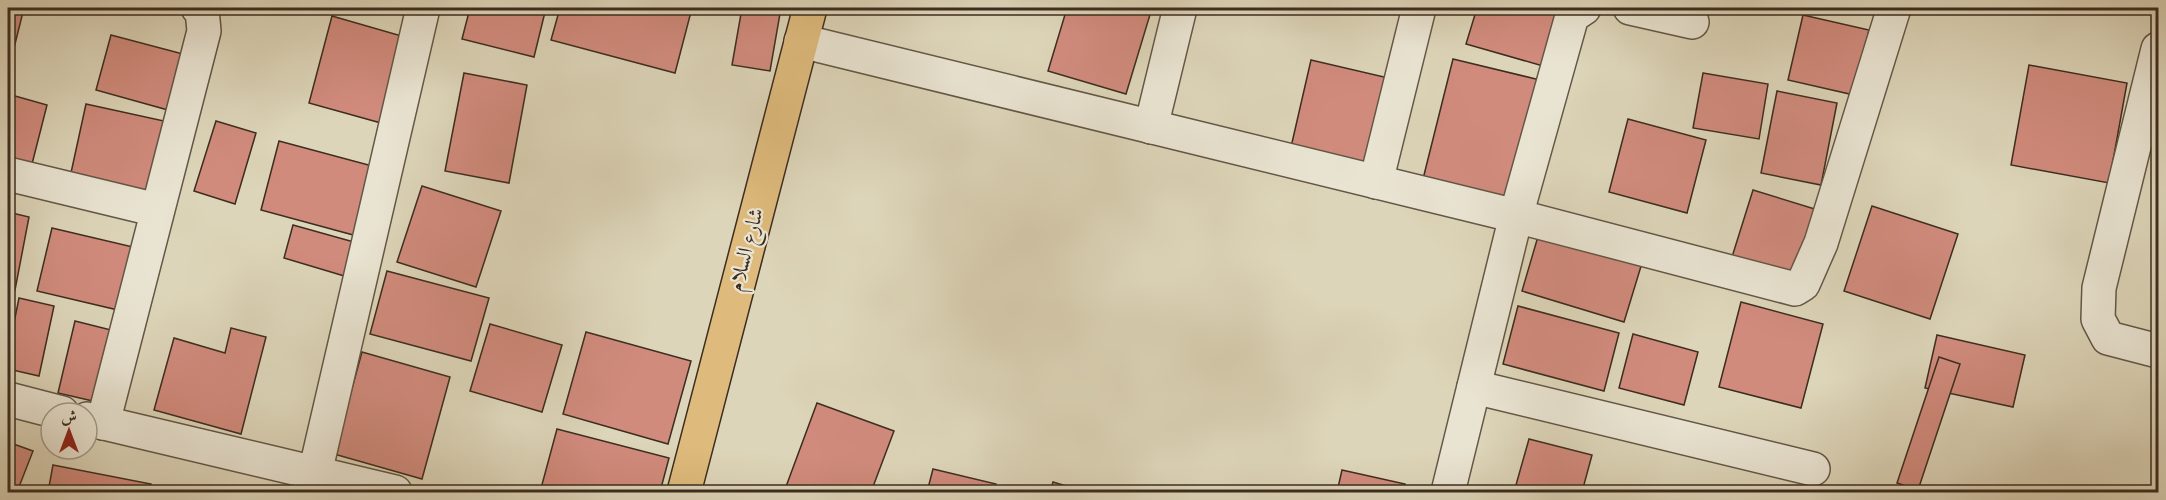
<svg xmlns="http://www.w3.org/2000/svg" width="2166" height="500" font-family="'IM FELL English',Amiri,serif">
<rect width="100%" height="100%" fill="#ddd5b9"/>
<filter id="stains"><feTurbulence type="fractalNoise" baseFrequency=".00333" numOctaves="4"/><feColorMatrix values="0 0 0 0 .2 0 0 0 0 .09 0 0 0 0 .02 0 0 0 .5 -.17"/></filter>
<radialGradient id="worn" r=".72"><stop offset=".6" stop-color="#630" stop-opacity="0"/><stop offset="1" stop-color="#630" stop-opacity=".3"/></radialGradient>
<g fill="#d18b7d" stroke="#3c2d20" stroke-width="1.5">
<path d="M8 8H24L8 72Z"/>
<path d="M470 8H546L534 57 462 39Z"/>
<path d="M560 8H692L675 73 551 40Z"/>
<path d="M742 8H781L770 71 732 65Z"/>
<path d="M1067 8H1152L1126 94 1048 71Z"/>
<path d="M1477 8H1575L1557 70 1466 44Z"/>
<path d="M1803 15 1869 30 1854 95 1788 80Z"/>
<path d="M332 16 405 37 381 123 309 103Z"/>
<path d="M111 35 183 54 168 110 96 90Z"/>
<path d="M1453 59 1540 80 1508 208 1421 187Z"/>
<path d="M1311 60 1397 80 1377 167 1291 147Z"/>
<path d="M2029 65 2127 83 2109 183 2011 165Z"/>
<path d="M464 73 527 85 509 183 445 171Z"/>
<path d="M1703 73 1768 84 1759 139 1693 128Z"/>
<path d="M1777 91 1837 103 1821 185 1761 173Z"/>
<path d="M8 94 47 105 32 164 8 158Z"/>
<path d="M86 104 164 121 148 199 69 182Z"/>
<path d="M1628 119 1706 140 1687 213 1609 192Z"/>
<path d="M216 121 256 133 235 204 194 191Z"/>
<path d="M279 141 376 167 357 236 261 210Z"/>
<path d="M422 186 501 211 476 287 397 262Z"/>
<path d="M1753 190 1818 210 1798 277 1732 257Z"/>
<path d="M1872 206 1958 234 1930 319 1844 291Z"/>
<path d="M8 212 29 217 15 290 8 289Z"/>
<path d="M293 225 361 244 351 278 284 258Z"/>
<path d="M52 228 133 247 118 310 37 291Z"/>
<path d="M1539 233 1642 263 1624 322 1522 291Z"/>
<path d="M387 271 489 298 471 361 370 334Z"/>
<path d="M19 298 54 306 39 376 8 369V352Z"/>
<path d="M1741 302 1823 324 1801 408 1719 387Z"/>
<path d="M1518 306 1619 333 1604 391 1503 364Z"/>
<path d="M75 321 123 333 106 404 58 393Z"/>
<path d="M490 324 562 345 542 412 470 391Z"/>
<path d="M231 328 266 337 241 434 154 410 174 338 225 353Z"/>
<path d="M586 332 691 361 668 444 563 414Z"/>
<path d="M1633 334 1698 352 1684 405 1619 388Z"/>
<path d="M1937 335 2025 355 2013 407 1925 388Z"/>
<path d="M362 352 450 377 422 479 334 454Z"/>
<path d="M1939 357 1960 364 1918 490 1897 483Z"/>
<path d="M817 403 894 431 871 492H784Z"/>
<path d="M557 429 669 458 660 492H540Z"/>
<path d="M1529 439 1592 455 1582 492H1514Z"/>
<path d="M8 442 33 451 17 492H8Z"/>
<path d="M53 465 151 484 149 492H48Z"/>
<path d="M933 469 996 484 994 492H927Z"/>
<path d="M1342 470 1405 484 1403 492H1337Z"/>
<path d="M1053 482 1086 492H1050Z"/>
<path d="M1896 486 1918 490 1928 492H1895Z"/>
</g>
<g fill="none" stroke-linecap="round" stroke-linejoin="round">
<defs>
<g id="minor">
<path d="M1630 8 1692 22"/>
<path d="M801 41 1516 216 1795 289 1803 284 1821 243 1894 8"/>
<path d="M2158 49 2099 288 2098 319 2108 338 2158 351"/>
<path d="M1151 127 1180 8"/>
<path d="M8 174 157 210"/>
<path d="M1376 182 1419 8"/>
<path d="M1474 387 1813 469"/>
<path d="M8 399 62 413"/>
<path d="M87 419 395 492"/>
<path d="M103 423 204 31 202 10 198 8"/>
<path d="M315 473 423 8"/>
<path d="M1448 492 1516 216 1572 16 1584 8"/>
</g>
<path id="major" d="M684 492 810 8"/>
</defs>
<use href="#minor" stroke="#645746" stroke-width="36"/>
<use href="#major" stroke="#3c2d20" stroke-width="36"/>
<use href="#minor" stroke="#e9e4d2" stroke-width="33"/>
<use href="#major" stroke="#deba7c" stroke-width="33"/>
</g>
<g text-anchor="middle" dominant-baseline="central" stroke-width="4.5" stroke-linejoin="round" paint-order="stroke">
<g font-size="21" fill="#3c2d20" stroke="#e9e4d2">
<text transform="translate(747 250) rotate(-75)">شارع السلام</text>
</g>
</g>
<rect width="2166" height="500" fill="none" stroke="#ddd5b9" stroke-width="30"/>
<rect x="9" y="9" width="2148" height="482" fill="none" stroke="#3c2d20" stroke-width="3"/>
<rect x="15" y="15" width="2136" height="470" fill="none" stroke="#3c2d20" stroke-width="1.5"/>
<g transform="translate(69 431)"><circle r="28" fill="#e9e4d2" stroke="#a49b8b" stroke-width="1.5"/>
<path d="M0-4.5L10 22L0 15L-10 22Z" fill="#8f2418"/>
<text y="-9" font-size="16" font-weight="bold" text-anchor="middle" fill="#3c2d20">ش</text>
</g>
<rect width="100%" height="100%" filter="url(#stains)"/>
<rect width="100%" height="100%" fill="url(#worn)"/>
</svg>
